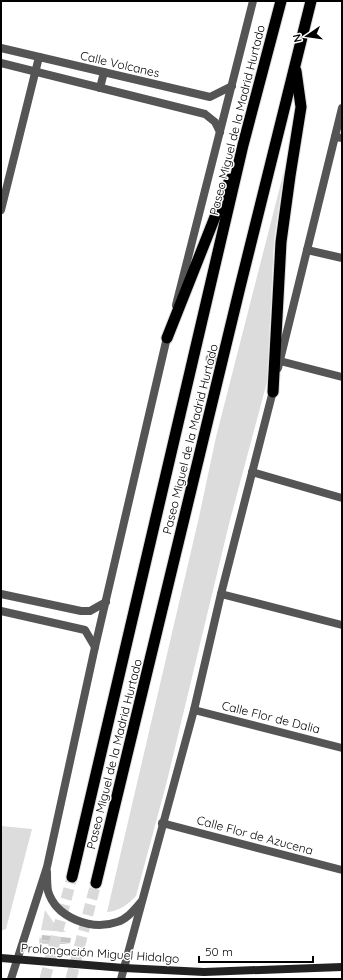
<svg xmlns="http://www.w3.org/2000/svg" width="343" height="980" font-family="Quicksand,sans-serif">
<defs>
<filter id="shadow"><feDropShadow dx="-3.5" dy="3.5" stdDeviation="2" flood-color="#0004"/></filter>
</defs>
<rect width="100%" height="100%" fill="#fff"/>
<g fill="#dcdcdc">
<path d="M284 171 274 241 267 382 229 524 166 785 136 896C127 905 120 911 107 912L199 517 216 437Z"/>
<path d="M1 826 32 829 6 929 1 931Z"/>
<path d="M45 910 54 923 66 932 41 930Z"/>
</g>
<path fill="#c4c4c4" filter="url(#shadow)" d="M42 935 71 938 70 943 42 940Z"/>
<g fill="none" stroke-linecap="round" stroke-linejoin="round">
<g stroke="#d9d9d9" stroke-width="11" stroke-dasharray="11 5.5" stroke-linecap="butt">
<path d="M45 979 72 877"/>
<path d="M71 979 96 883"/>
</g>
<defs>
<g id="trunk">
<path d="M167 338 230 179"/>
<path d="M273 392 281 242 290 176 301 107 296 71"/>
<path d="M72 877 243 145 281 1"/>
<path d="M96 883 240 287 311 1"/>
</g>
</defs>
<use href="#trunk" stroke="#dbdbdb" stroke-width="13"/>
<g stroke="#555" stroke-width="8">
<path d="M1 48 210 97 232 86"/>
<path d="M1 63 205 114 215 122 220 132"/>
<path d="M100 88 104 72"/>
<path d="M335 137 342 138"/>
<path d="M1 210 39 57"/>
<path d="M307 250 342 258"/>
<path d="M280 361 342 377"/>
<path d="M252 472 342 498"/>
<path d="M1 594 81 611H90L106 602"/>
<path d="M221 594 342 625"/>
<path d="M1 611 85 630 95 647"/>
<path d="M194 710 342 748"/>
<path d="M162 823 342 870"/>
</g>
<g stroke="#555" stroke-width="8">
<path d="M176 305 253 1"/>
<path d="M278 368 342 108"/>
<path d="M47 872C47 878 47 885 48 891 56 918 92 931 117 922 127 919 134 910 141 902"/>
<path d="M11 979 47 867 95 647 168 333"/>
<path d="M121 979 194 710 221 594 274 387"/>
</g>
<path stroke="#222" stroke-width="8" d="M1 958 124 968 204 972 342 967"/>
<use href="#trunk" stroke="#000" stroke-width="11"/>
</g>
<circle fill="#8f8f8f" cx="211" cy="359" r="5.5"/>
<g text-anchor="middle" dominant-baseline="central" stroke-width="3" stroke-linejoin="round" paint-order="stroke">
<g font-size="12" fill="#000" stroke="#fff">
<text transform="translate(120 64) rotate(13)">Calle Volcanes</text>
<text transform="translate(237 120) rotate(-76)">Paseo Miguel de la Madrid Hurtado</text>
<text transform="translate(190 439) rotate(-76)">Paseo Miguel de la Madrid Hurtado</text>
<text transform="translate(271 717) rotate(14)">Calle Flor de Dalia</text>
<text transform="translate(114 754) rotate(-76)">Paseo Miguel de la Madrid Hurtado</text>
<text transform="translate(255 835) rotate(15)">Calle Flor de Azucena</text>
<text transform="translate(100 953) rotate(4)">Prolongación Miguel Hidalgo</text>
</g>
</g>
<rect width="343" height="980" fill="none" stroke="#000000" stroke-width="4"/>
<g transform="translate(307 36) rotate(257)" stroke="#ffffff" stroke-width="3" paint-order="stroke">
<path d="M0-3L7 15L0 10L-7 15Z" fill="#000000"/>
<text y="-6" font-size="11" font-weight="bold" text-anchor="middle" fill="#000000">N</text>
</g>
<path d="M199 956v6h114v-6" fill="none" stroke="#000000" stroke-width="2"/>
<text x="205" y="956" font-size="12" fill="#000000" stroke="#ffffff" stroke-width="3" paint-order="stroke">50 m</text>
</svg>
